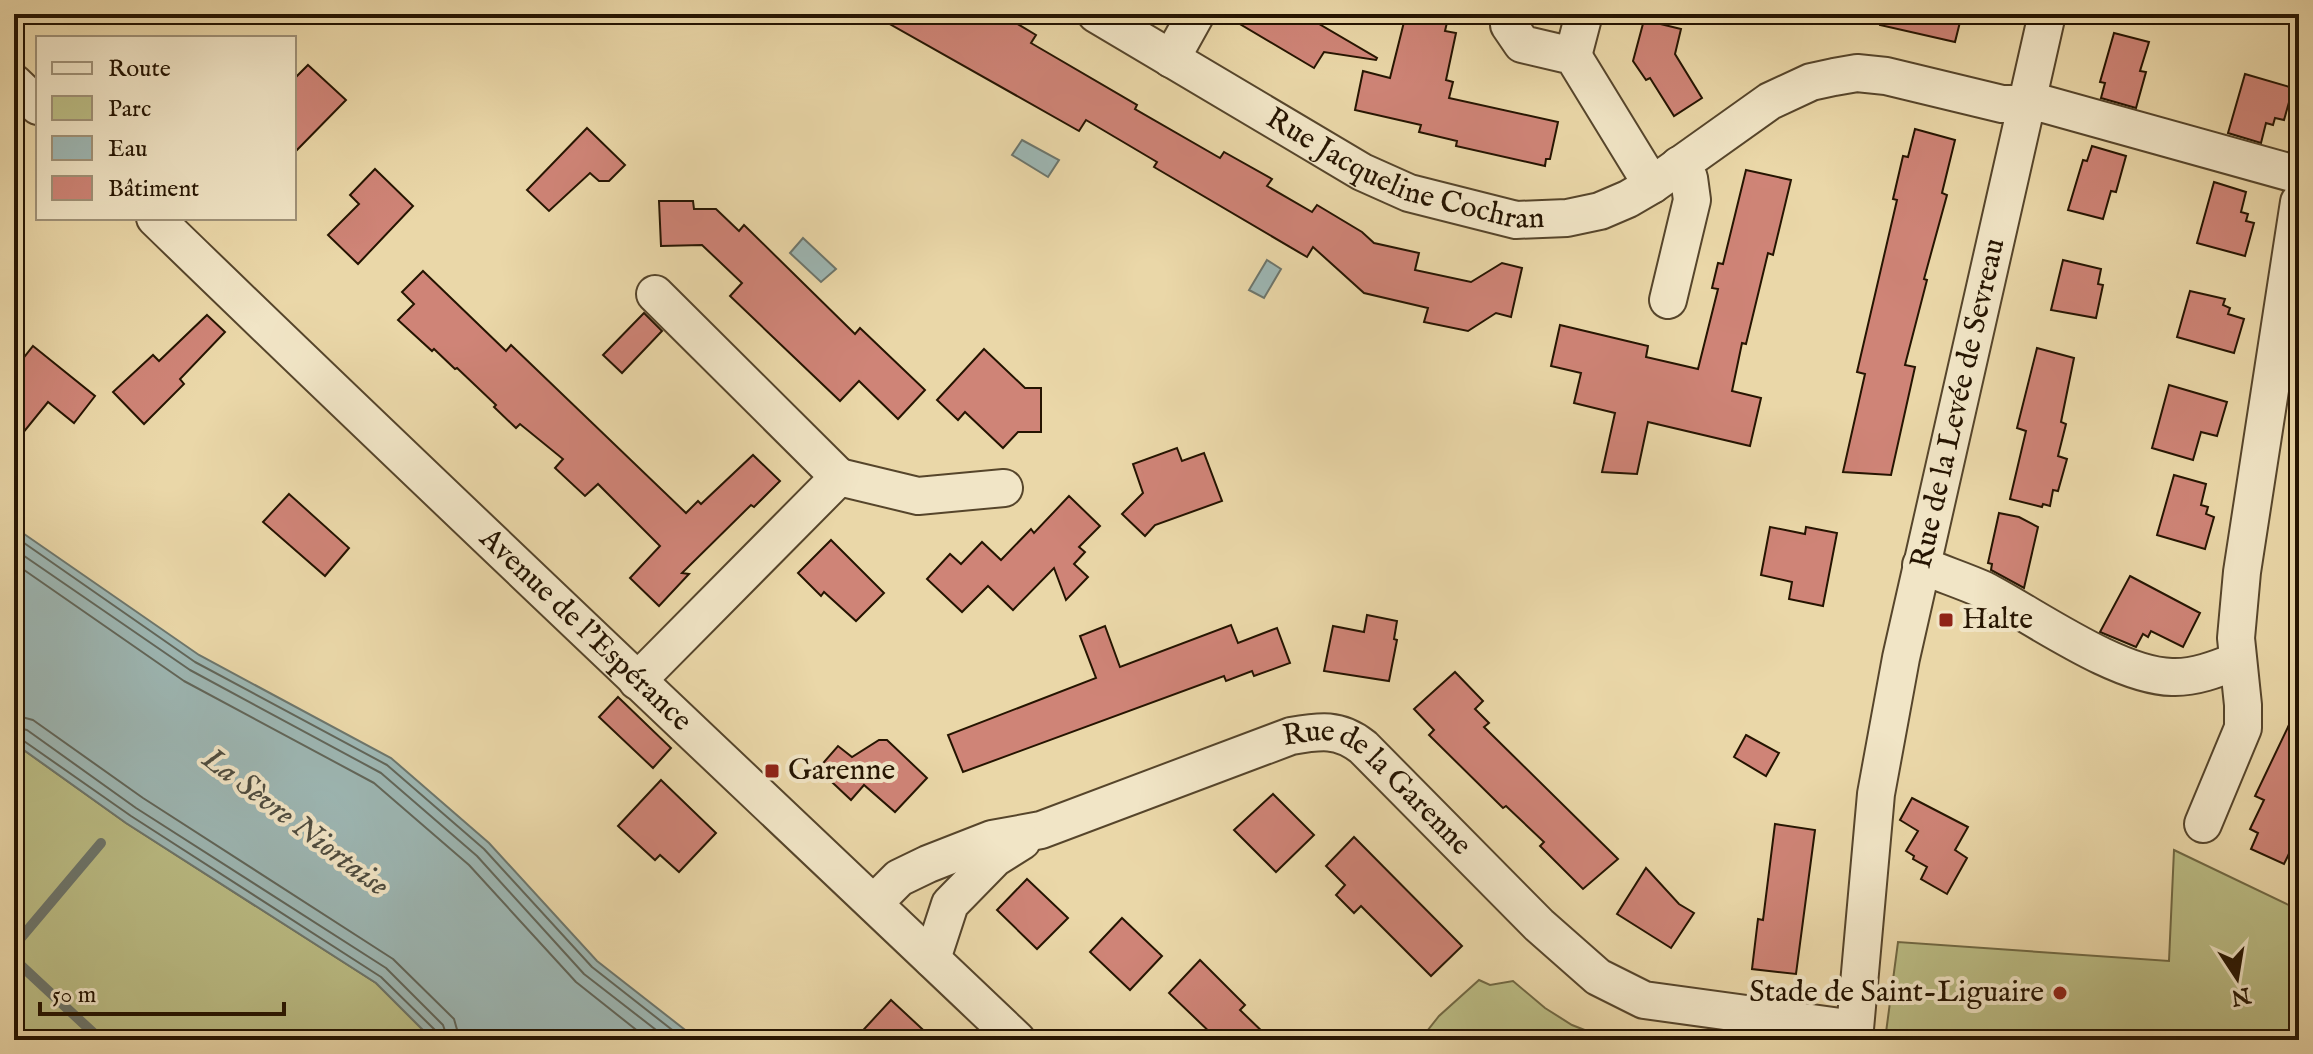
<svg xmlns="http://www.w3.org/2000/svg" width="2313" height="1054" font-family="'IM FELL English',serif">
<rect width="100%" height="100%" fill="#ead7a8"/>
<filter id="stains"><feTurbulence type="fractalNoise" baseFrequency=".0025" numOctaves="4"/><feColorMatrix values="0 0 0 0 .2 0 0 0 0 .09 0 0 0 0 .02 0 0 0 .5 -.17"/></filter>
<radialGradient id="worn" r=".72"><stop offset=".6" stop-color="#630" stop-opacity="0"/><stop offset="1" stop-color="#630" stop-opacity=".3"/></radialGradient>
<g fill="#bbbd85" stroke="#706843" stroke-width="2">
<path d="M14 743 126 823 376 983 433 1040H14Z"/>
<path d="M2174 850 2299 910V1040H1885L1898 942 2169 961Z"/>
<path d="M1479 980 1490 985 1513 981 1545 1008 1572 1025 1610 1040H1420L1439 1016Z"/>
</g>
<g fill="#9db7b4" stroke="#6d766c" stroke-width="2">
<path d="M1022 140 1059 160 1048 177 1012 155Z"/>
<path d="M803 238 836 269 821 282 790 253Z"/>
<path d="M1267 260 1281 269 1264 298 1249 290Z"/>
<path d="M14 527 199 655 391 758 489 843 597 961 698 1040H433L376 983 126 823 14 743Z"/>
</g>
<g fill="none" stroke-linecap="round" stroke-linejoin="round">
<g stroke="#61665a" stroke-width="2">
<path d="M14 536 195 662 387 765 484 849 592 967 685 1040"/>
<path d="M14 549 190 670 381 773 477 856 584 974 669 1040"/>
<path d="M14 563 184 681 374 783 469 865 576 982 649 1040"/>
<path d="M14 715 33 720 143 798 393 959 454 1019 460 1040"/>
<path d="M14 727 27 730 136 808 386 968 443 1025 448 1040"/>
<path d="M14 738 21 739 131 816 381 977 436 1031 438 1040"/>
</g>
<g stroke="#6d766c" stroke-width="10">
<path d="M14 946 101 843"/>
<path d="M14 959 101 1040"/>
</g>
</g>
<g fill="#cf8477" stroke="#251401" stroke-width="2">
<path d="M872 14H1001L1036 35 1031 43 1137 105 1135 109 1220 158 1224 152 1272 179 1267 186 1312 212 1317 205 1362 232 1374 243 1419 253 1415 270 1471 282 1502 263 1522 268 1511 317 1496 313 1468 331 1424 322 1428 308 1364 293 1313 247 1307 257 1154 167 1157 162 1086 120 1079 131Z"/>
<path d="M1223 14H1302L1377 58 1376 60 1324 52 1314 68Z"/>
<path d="M1406 14H1449L1445 31 1456 33 1446 80 1453 82 1449 98 1558 122 1550 159H1546L1545 166 1456 146 1457 141 1419 132 1421 125 1355 110 1363 71 1390 78Z"/>
<path d="M1881 14H1962L1955 42 1880 25Z"/>
<path d="M1644 20 1681 29 1675 54 1702 98 1674 116 1650 78 1646 80 1633 61Z"/>
<path d="M2114 33 2149 42 2140 71 2146 72 2136 108 2101 98 2105 83 2100 82Z"/>
<path d="M308 65 346 100 294 153V79Z"/>
<path d="M2245 74 2293 88 2284 120 2275 118 2273 125 2266 123 2261 143 2228 133Z"/>
<path d="M587 128 625 165 609 181H599L590 173 549 211 527 190Z"/>
<path d="M1915 129 1955 140 1942 193 1947 195 1924 279 1927 280 1905 365 1915 367 1891 475 1843 472 1865 374 1857 372 1897 200 1893 199 1903 156 1908 157Z"/>
<path d="M2092 146 2126 156 2116 192 2111 191 2103 219 2068 210 2083 160 2087 161Z"/>
<path d="M375 169 413 206 358 264 328 235 359 204 350 195Z"/>
<path d="M1746 170 1791 180 1773 255 1768 253 1746 344 1742 343 1732 391 1761 398 1750 446 1648 422 1637 474 1602 472 1615 413 1574 403 1581 373 1551 366 1560 325 1648 346 1646 357 1698 369 1718 289 1712 288 1718 263 1723 264Z"/>
<path d="M2214 182 2246 192 2241 212 2248 214 2246 221 2254 223 2245 256 2197 243Z"/>
<path d="M659 201H693L694 209H716L739 231 744 225 855 334 860 328 925 390 898 419 859 381 840 401 730 296 742 283 702 245 661 246Z"/>
<path d="M2063 260 2101 269 2098 284 2103 285 2096 318 2051 310Z"/>
<path d="M423 271 506 351 511 345 686 513 698 501 701 504 753 455 780 481 754 507 751 505 682 573 689 574 659 606 630 578 660 546 598 484 585 496 555 468 563 459 520 424 516 428 494 407 496 405 457 368 455 369 434 349 432 351 398 320 414 304 402 292Z"/>
<path d="M2190 291 2225 299 2223 305 2230 308 2228 314 2244 319 2234 353 2177 337Z"/>
<path d="M644 313 662 331 622 373 603 355Z"/>
<path d="M207 315 225 332 180 379 184 384 144 424 113 392 153 355 159 361Z"/>
<path d="M33 346 95 396 74 423 48 402 14 444V370Z"/>
<path d="M2037 348 2074 358 2061 422 2066 424 2058 456 2067 459 2058 491 2053 490 2050 506 2043 504 2042 507 2010 499 2026 431 2017 428Z"/>
<path d="M984 349 1025 388H1041V432H1018L1003 448 965 412 958 420 937 400Z"/>
<path d="M2169 385 2227 402 2217 436 2201 432 2193 460 2152 448Z"/>
<path d="M1177 448 1182 461 1204 453 1222 501 1155 525 1145 536 1122 514 1143 493 1133 464Z"/>
<path d="M2174 475 2206 484 2201 505 2208 507 2206 514 2214 517 2205 549 2157 535Z"/>
<path d="M289 494 349 548 325 576 263 522Z"/>
<path d="M1069 496 1100 526 1079 547 1085 552 1074 564 1088 577 1066 600 1054 568 1013 610 988 586 962 612 927 579 950 554 961 564 982 542 1001 560 1031 529 1034 533Z"/>
<path d="M1999 513 2019 517 2038 527 2024 588 1991 570 1992 564 1988 563Z"/>
<path d="M1770 527 1805 534 1806 527 1837 533 1823 606 1789 599 1792 582 1761 575Z"/>
<path d="M831 540 884 593 856 621 824 592 821 596 798 573Z"/>
<path d="M2130 576 2200 613 2183 647 2151 631 2148 637 2143 634 2136 647 2100 632Z"/>
<path d="M1367 615 1397 621 1394 639 1397 640 1389 681 1324 671 1333 626 1364 632Z"/>
<path d="M1231 625 1238 643 1277 628 1290 663 1254 676 1252 671 1226 681 1224 676 963 772 948 735 1096 678 1080 636 1105 626 1120 667Z"/>
<path d="M1455 672 1483 701 1475 709 1489 723 1484 727 1618 859 1583 889 1540 846 1544 842 1506 806 1503 808 1429 735 1434 730 1414 709Z"/>
<path d="M618 697 671 748 653 768 599 717Z"/>
<path d="M2299 704V833L2284 864 2251 849 2258 833 2250 829 2264 800 2255 796Z"/>
<path d="M1746 735 1779 753 1766 776 1734 757Z"/>
<path d="M879 740H887L927 778 895 812 864 785 851 800 818 769 838 746 852 757Z"/>
<path d="M661 780 716 833 679 872 660 855 655 860 618 826Z"/>
<path d="M1273 794 1314 835 1276 872 1234 830Z"/>
<path d="M1912 798 1968 827 1955 850 1967 858 1947 894 1921 879 1927 867 1913 859 1914 856 1906 851 1918 831 1900 820Z"/>
<path d="M1775 824 1815 830 1796 974 1752 969 1758 919 1763 920Z"/>
<path d="M1354 837 1462 946 1431 976 1361 906 1354 913 1336 895 1345 885 1326 866Z"/>
<path d="M1646 868 1679 904 1694 913 1671 948 1617 914Z"/>
<path d="M1027 879 1068 918 1037 949 997 910Z"/>
<path d="M1122 918 1162 956 1130 990 1090 952Z"/>
<path d="M1200 960 1245 1005 1240 1010 1271 1040H1218L1169 993Z"/>
<path d="M891 1000 934 1040H854Z"/>
</g>
<g fill="none" stroke-linecap="round" stroke-linejoin="round">
<defs>
<g id="minor">
<path id="s1" d="M1096 14 1362 172 1409 193 1516 220 1567 218 1600 211 1628 199 1652 185 1770 101 1811 82 1834 77 1857 73 1886 76 2002 104H2044L2299 175"/>
<path d="M1511 14 1509 25 1522 44 1573 56 1652 185"/>
<path d="M1573 56 1584 14"/>
<path d="M1171 59 1196 14"/>
<path d="M14 83 38 106"/>
<path id="s2" d="M155 218C440 495 729 766 1017 1040"/>
<path d="M655 294 839 477"/>
<path d="M1668 300 1692 200 1689 178 1679 165"/>
<path d="M1921 565C1942 574 1964 581 1984 590 2034 616 2117 676 2172 677 2194 678 2217 669 2237 661"/>
<path d="M637 681 839 477 918 496 1004 488"/>
<path d="M2203 824 2243 728V705L2236 638 2242 572 2299 202"/>
<path id="s3" d="M874 903 899 878 928 864 992 839 1041 830 1291 736C1320 731 1339 728 1363 747L1539 925 1598 977 1644 1000 1855 1029"/>
<path d="M932 959 950 904 995 858 1022 841"/>
<path id="s4" d="M1854 1040 1876 794 1901 658 2047 14"/>
</g>
</defs>
<use href="#minor" stroke="#56452b" stroke-width="40"/>
<use href="#minor" stroke="#f1e5c6" stroke-width="36"/>
</g>
<g fill="#8f2418" stroke="#f1e5c6" stroke-width="3">
<rect x="1938" y="612" width="16" height="16" rx="4"/>
<rect x="764" y="763" width="16" height="16" rx="4"/>
<circle cx="2060" cy="993" r="8"/>
</g>
<g text-anchor="middle" dominant-baseline="central" stroke-width="8" stroke-linejoin="round" paint-order="stroke">
<g font-size="30" fill="#251401" stroke="#f1e5c6">
<text stroke="none"><textPath href="#s1" startOffset="350">Rue Jacqueline Cochran</textPath></text>
<text stroke="none"><textPath href="#s4" startOffset="646">Rue de la Levée de Sevreau</textPath></text>
<text stroke="none"><textPath href="#s2" startOffset="596">Avenue de l'Espérance</textPath></text>
<text stroke="none"><textPath href="#s3" startOffset="560">Rue de la Garenne</textPath></text>
</g>
<g font-size="30" fill="#251401" stroke="#f1e5c6" text-anchor="start">
<text x="1962" y="620">Halte</text>
<text x="788" y="771">Garenne</text>
<text x="2044" y="993" text-anchor="end">Stade de Saint-Liguaire</text>
</g>
<g font-size="32" font-style="italic" fill="#4f4d40" stroke="#f1e5c6">
<text transform="translate(295 823) rotate(37)">La Sèvre Niortaise</text>
</g>
</g>
<rect width="2313" height="1054" fill="none" stroke="#ead7a8" stroke-width="48"/>
<rect x="16" y="16" width="2281" height="1022" fill="none" stroke="#251401" stroke-width="4"/>
<rect x="24" y="24" width="2265" height="1006" fill="none" stroke="#251401" stroke-width="2"/>
<rect x="36" y="36" width="260" height="184" fill="#f1e5c6" stroke="#9f9177" stroke-width="2"/>
<rect x="52" y="62" width="40" height="12" fill="#f1e5c6" stroke="#9f9177" stroke-width="2"/>
<text x="108" y="76" font-size="24" fill="#251401">Route</text>
<rect x="52" y="96" width="40" height="24" fill="#bbbd85" stroke="#9f9177" stroke-width="2"/>
<text x="108" y="116" font-size="24" fill="#251401">Parc</text>
<rect x="52" y="136" width="40" height="24" fill="#9db7b4" stroke="#9f9177" stroke-width="2"/>
<text x="108" y="156" font-size="24" fill="#251401">Eau</text>
<rect x="52" y="176" width="40" height="24" fill="#cf8477" stroke="#9f9177" stroke-width="2"/>
<text x="108" y="196" font-size="24" fill="#251401">Bâtiment</text>
<g transform="translate(2237 978) rotate(168)" stroke="#f1e5c6" stroke-width="6" paint-order="stroke">
<path d="M0-6L14 30L0 20L-14 30Z" fill="#251401"/>
<text y="-12" font-size="22" font-weight="bold" text-anchor="middle" fill="#251401">N</text>
</g>
<path d="M40 1002v12h244v-12" fill="none" stroke="#251401" stroke-width="4"/>
<text x="52" y="1002" font-size="24" fill="#251401" stroke="#f1e5c6" stroke-width="6" paint-order="stroke">50 m</text>
<rect width="100%" height="100%" filter="url(#stains)"/>
<rect width="100%" height="100%" fill="url(#worn)"/>
</svg>
